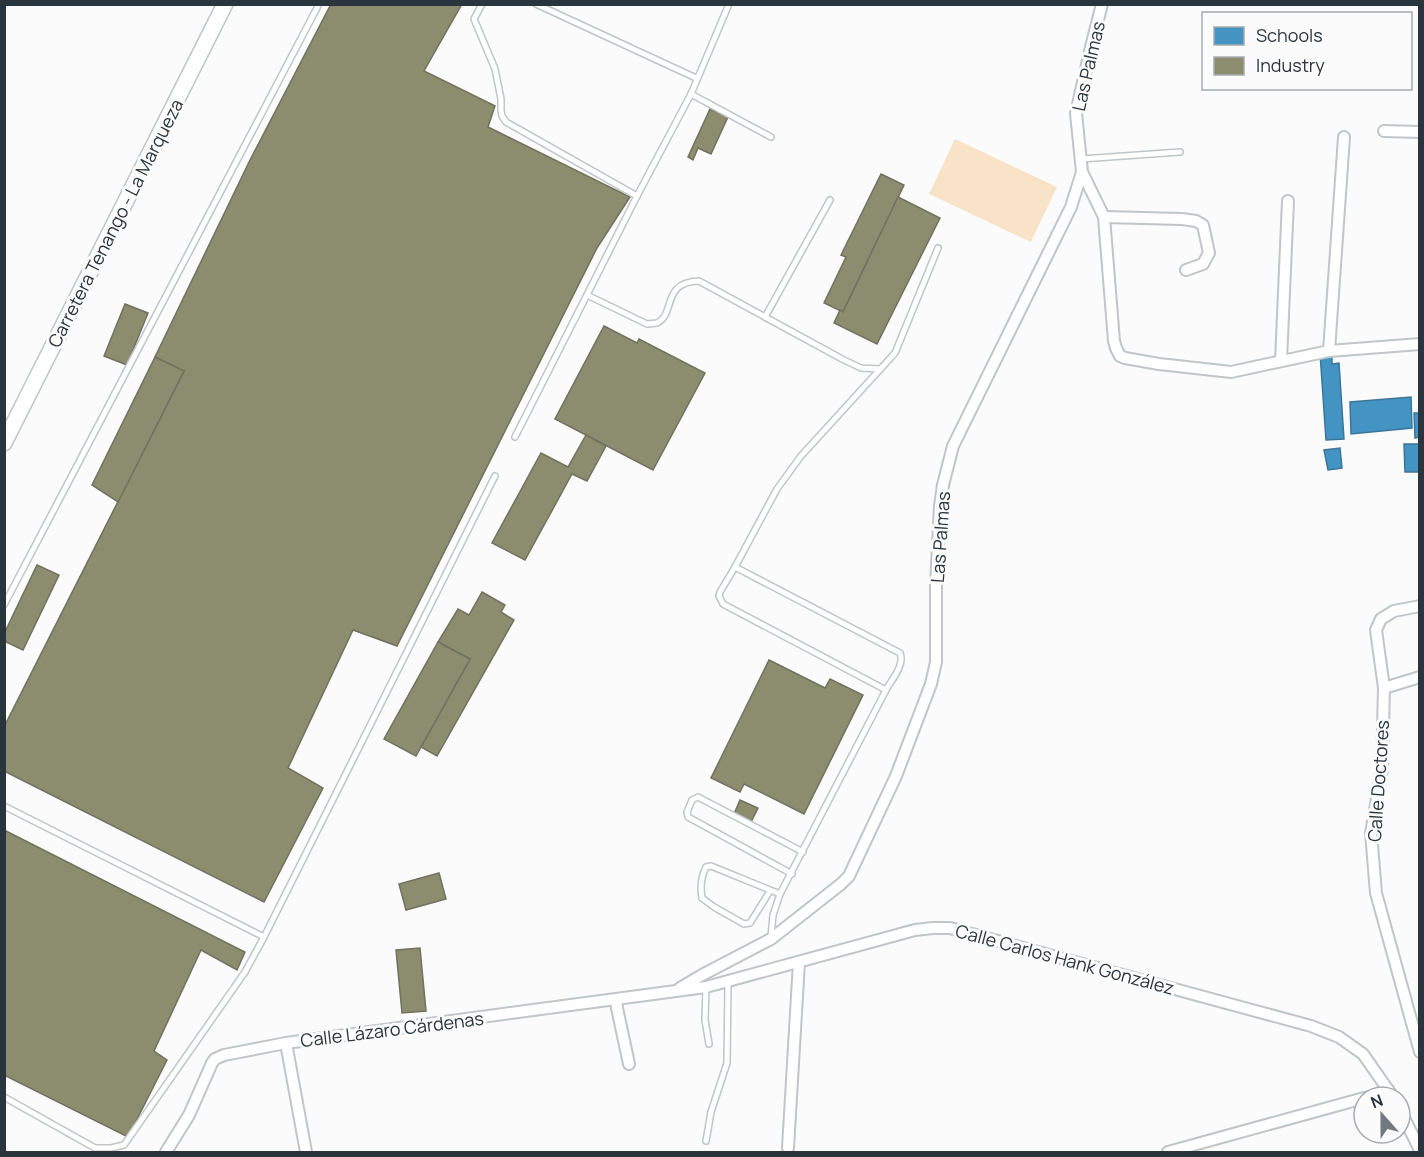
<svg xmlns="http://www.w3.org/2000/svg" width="1424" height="1157" font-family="Manrope,sans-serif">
<rect width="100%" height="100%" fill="#fbfbfb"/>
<path fill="#f9e3c8" d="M955 139 1057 187 1031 242 929 194Z"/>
<g fill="#4393c3" stroke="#3b769a" stroke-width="1.5">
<path d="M1332 351V364L1339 363 1344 439 1326 440 1320 353Z"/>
<path d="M1411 397 1412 428 1351 434 1350 402Z"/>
<path d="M1414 413H1420V437L1415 438Z"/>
<path d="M1404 444H1420V472H1405Z"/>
<path d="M1340 448 1342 468 1328 470 1324 450Z"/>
</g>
<g fill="#8c8c6e" stroke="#6e725f" stroke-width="1.5">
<path d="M331 4H462L424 71 495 106 488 127 630 197 597 248 397 646 353 630 288 768 323 788 264 902 4 771V727L184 371 155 357 250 160Z"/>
<path d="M710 109 728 117 711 154 698 148 693 160 688 157Z"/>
<path d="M881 174 904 185 843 312 824 303 846 257 841 255Z"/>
<path d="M898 197 940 218 877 344 834 323 840 310 843 312Z"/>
<path d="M125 304 148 313 127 365 104 356Z"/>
<path d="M604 326 637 343 639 339 705 373 653 470 555 419Z"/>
<path d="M155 357 184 371 118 502 92 485Z"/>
<path d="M586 435 606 446 587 481 572 474 525 560 492 543 541 453 568 467Z"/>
<path d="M37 565 59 575 23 650 4 641V634Z"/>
<path d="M482 592 505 605 501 612 514 620 437 756 421 747 470 659 438 642 458 609 469 615Z"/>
<path d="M438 642 470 659 416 756 384 739Z"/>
<path d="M769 660 825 688 830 679 863 695 804 814 744 784 740 792 711 778Z"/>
<path d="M740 800 758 808 751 822 734 814Z"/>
<path d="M4 830 245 952 237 970 201 950 154 1051 167 1060 128 1137 4 1075Z"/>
<path d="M439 873 446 899 406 910 399 884Z"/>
<path d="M420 948 426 1011 402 1013 396 950Z"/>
</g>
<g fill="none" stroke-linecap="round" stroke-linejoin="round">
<defs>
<g id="service">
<path d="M482 4 474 19 495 69 501 99V110L502 116 506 122 637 196"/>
<path d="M536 4 696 78"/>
<path d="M729 4 691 94 771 137"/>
<path d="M1081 159 1180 152"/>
<path d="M587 295 647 324C649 324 655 323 657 323 676 314 661 282 699 281L844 360 861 368 880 369"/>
<path d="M765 317 830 200"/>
<path d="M515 437 637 196 691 94"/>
<path d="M735 567 777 489 801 456 895 353 938 248"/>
<path d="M4 605 319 4"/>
<path d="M4 806 264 937"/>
<path d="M792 874 688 817 687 812 692 800 698 797 803 852"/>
<path d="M770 891 750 923 744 924 714 907 702 898C700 887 701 877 706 867L711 866 780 894"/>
<path d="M771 937 773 915 780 894 886 690C892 679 905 665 900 653L735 567 720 592 719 596 723 604 886 690"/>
<path d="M706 987 705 1020 709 1044"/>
<path d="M4 1097 95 1148H111L124 1145 245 972 264 937 495 476"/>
<path d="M706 1141 711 1112 727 1063 728 982"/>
</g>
<g id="minor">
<path d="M1384 131 1420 132"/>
<path d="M1082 172 1104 217 1114 341 1116 348 1120 356 1125 358 1159 364 1231 372 1329 351 1420 344"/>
<path d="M1104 217 1182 219 1196 221 1203 225 1209 253 1203 264 1186 270"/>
<path d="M1329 351 1344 137"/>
<path d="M1281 361 1288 201"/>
<path d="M1420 606 1394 611 1381 619 1376 630 1384 688 1382 770 1371 833 1376 893 1420 1052"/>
<path d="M1384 688 1420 677"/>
<path d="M680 988 702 975 771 939 841 884 849 876 896 776 931 684 936 662V585L940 506 943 485 953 446 1071 207 1082 172 1076 113 1091 47 1102 4"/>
<path d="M616 1000 617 1008 629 1064"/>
<path d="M286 1043 306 1152"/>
<path d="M1369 1097 1389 1091"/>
<path d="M1400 1110 1420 1150"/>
<path d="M788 1148 799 962"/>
<path d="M166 1152 189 1115 212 1063 215 1059 224 1055 286 1043 706 987 915 930 933 928H950L1311 1026 1339 1037 1363 1054 1393 1097"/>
<path d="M1168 1152 1364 1098"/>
</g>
<path id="secondary" d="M4 443 225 4"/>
</defs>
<use href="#service" stroke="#c0c5c8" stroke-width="8"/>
<use href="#minor" stroke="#c0c5c8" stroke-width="14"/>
<use href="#secondary" stroke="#c0c5c8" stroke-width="18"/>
<use href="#service" stroke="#fefefe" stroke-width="5"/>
<use href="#minor" stroke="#fefefe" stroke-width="10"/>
<use href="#secondary" stroke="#fefefe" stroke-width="15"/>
</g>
<g text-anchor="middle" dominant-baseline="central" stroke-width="6" stroke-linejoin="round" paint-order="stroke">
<g font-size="18" fill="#29343c" stroke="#fbfbfb">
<text transform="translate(1088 66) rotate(-77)">Las Palmas</text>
<text transform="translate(115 223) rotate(-63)">Carretera Tenango - La Marqueza</text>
<text transform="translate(940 537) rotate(-86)">Las Palmas</text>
<text transform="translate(1378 781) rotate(-86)">Calle Doctores</text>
<text transform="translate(1065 959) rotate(15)">Calle Carlos Hank González</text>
<text transform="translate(392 1029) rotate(-7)">Calle Lázaro Cárdenas</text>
</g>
</g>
<rect width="1424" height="1157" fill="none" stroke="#29343c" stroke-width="12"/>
<rect x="1202" y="12" width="210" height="78" fill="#fbfbfb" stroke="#a7abaf" stroke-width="1.5"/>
<rect x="1214" y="27" width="30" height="18" fill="#4393c3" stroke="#a7abaf" stroke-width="1.5"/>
<text x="1256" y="42" font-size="18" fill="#29343c">Schools</text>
<rect x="1214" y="57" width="30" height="18" fill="#8c8c6e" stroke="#a7abaf" stroke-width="1.5"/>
<text x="1256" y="72" font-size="18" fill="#29343c">Industry</text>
<g transform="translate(1382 1115) rotate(339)"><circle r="28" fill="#fbfbfb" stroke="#a7abaf" stroke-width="1.5"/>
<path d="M0-4.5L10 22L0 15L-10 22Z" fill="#727a7f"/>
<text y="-9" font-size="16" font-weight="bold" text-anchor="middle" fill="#29343c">N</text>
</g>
</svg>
